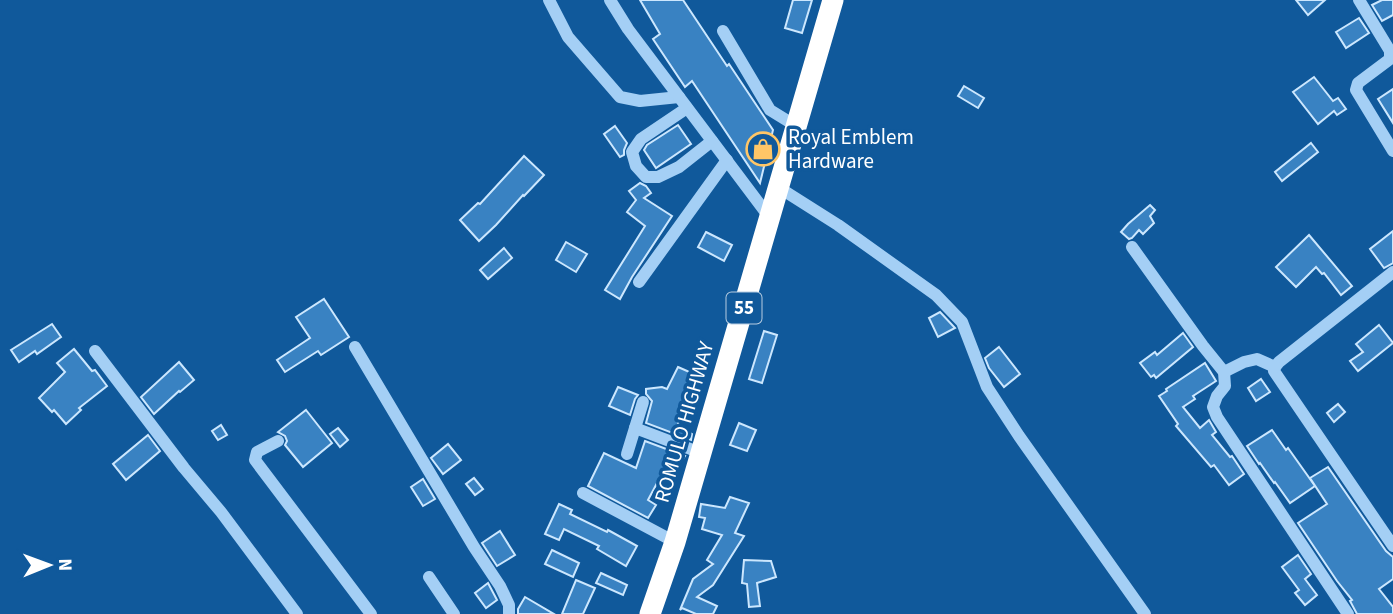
<svg xmlns="http://www.w3.org/2000/svg" width="1393" height="614" font-family="'Source Sans 3',sans-serif">
<rect width="100%" height="100%" fill="#10599b"/>
<g fill="#3982c2" stroke="#cce7fe" stroke-width="2">
<path d="M640 0H683L727 66 729 64 773 130 760 183 692 81 685 87 653 39 660 34Z"/>
<path d="M793 0H812L802 33 785 28Z"/>
<path d="M1296 0H1325L1308 15Z"/>
<path d="M1382 0H1393V15L1382 21 1372 5Z"/>
<path d="M1359 18 1369 33 1346 48 1336 32Z"/>
<path d="M1314 77 1333 101 1338 98 1346 109 1337 115 1334 111 1318 124 1293 92Z"/>
<path d="M964 86 984 98 978 108 958 96Z"/>
<path d="M1393 89V123L1378 99Z"/>
<path d="M678 125 691 144 656 168 644 150 647 145Z"/>
<path d="M615 126 627 143 624 150V155L620 157 604 134Z"/>
<path d="M1311 143 1318 152 1282 181 1275 172Z"/>
<path d="M524 156 544 175 524 196 523 195 496 225 479 241 460 220 478 203 480 204Z"/>
<path d="M640 183 646 186 651 193 644 198 672 216 632 277 620 299 605 290 645 226 627 212 636 200 629 191Z"/>
<path d="M1150 205 1155 210 1150 216 1154 223 1143 234 1139 230 1132 238 1129 239 1121 232 1128 224Z"/>
<path d="M1393 231V263L1384 268 1370 249Z"/>
<path d="M706 232 732 245 724 261 698 247Z"/>
<path d="M1309 235 1352 286 1341 295 1324 273 1322 274 1316 267 1296 287 1276 267Z"/>
<path d="M566 242 587 254 576 272 556 260Z"/>
<path d="M504 248 512 258 488 279 480 270Z"/>
<path d="M324 299 349 337 321 355 318 351 285 372 277 360 310 338 296 317Z"/>
<path d="M940 312 955 328 938 337 929 318Z"/>
<path d="M52 324 61 337 37 354 35 351 19 362 11 350Z"/>
<path d="M1379 325 1393 343 1358 371 1350 361 1363 352 1356 344Z"/>
<path d="M764 331 777 335 762 383 749 379Z"/>
<path d="M1183 333 1193 347 1156 378 1154 375 1151 377 1140 363 1155 352 1157 355Z"/>
<path d="M999 347 1020 374 1004 387 989 368 985 358Z"/>
<path d="M74 349 92 371 95 370 107 386 79 408 81 410 66 424 54 410 52 412 39 398 65 372 57 363Z"/>
<path d="M179 362 194 380 180 392 179 391 154 414 141 397Z"/>
<path d="M1205 363 1216 381 1193 396 1195 399 1183 407 1200 428 1209 420 1216 432 1212 435 1230 457 1232 456 1244 474 1229 485 1214 465 1211 467 1176 426 1178 424 1159 396 1167 391 1166 389Z"/>
<path d="M678 367 694 374 685 394 688 395 677 427 692 434 691 440 646 423 652 401 646 394V389L662 387 667 389Z"/>
<path d="M1261 379 1270 392 1256 401 1248 388Z"/>
<path d="M618 387 638 395 635 399 630 415 609 406Z"/>
<path d="M1338 404 1345 412 1334 422 1327 413Z"/>
<path d="M306 410 332 443 303 467 285 445 287 441 285 436 278 432Z"/>
<path d="M739 423 756 430 747 451 730 445Z"/>
<path d="M221 425 227 435 218 440 212 431Z"/>
<path d="M338 428 348 440 340 447 330 434Z"/>
<path d="M1272 430 1286 450 1288 448 1315 486 1290 503 1275 482 1274 483 1260 463 1259 464 1247 446Z"/>
<path d="M148 435 160 451 126 480 113 464Z"/>
<path d="M645 441 685 456 683 459 679 457 672 475 663 472 648 500 656 505 648 518 588 486 604 453 636 468Z"/>
<path d="M448 444 461 460 443 474 431 458Z"/>
<path d="M1328 467 1386 551 1393 557V579L1379 589 1393 607V614H1357L1350 601 1352 600 1337 581 1298 523 1327 504 1310 478Z"/>
<path d="M474 478 483 489 475 495 466 484Z"/>
<path d="M423 479 435 499 423 506 411 487Z"/>
<path d="M730 497 749 503 735 533 744 536 713 585 697 597 717 606 713 614H696L682 608 680 610 693 579 713 564 707 560 722 535 702 529 705 518 699 517 701 504 725 508Z"/>
<path d="M559 504 572 510 570 514 607 532 608 530 637 546 626 566 597 549 599 546 564 529 559 540 545 534Z"/>
<path d="M500 531 515 555 497 566 482 543Z"/>
<path d="M552 550 579 563 573 577 545 564Z"/>
<path d="M1298 555 1311 574 1305 579 1317 595 1305 605 1295 593 1299 590 1282 567Z"/>
<path d="M744 560 771 561 776 577 757 583 760 606 749 607 747 584 742 583Z"/>
<path d="M601 573 627 585 623 595 596 583Z"/>
<path d="M576 580 595 588 583 614H562Z"/>
<path d="M488 583 497 600 486 608 475 593Z"/>
<path d="M525 597 554 614H518V609Z"/>
</g>
<g fill="none" stroke-linecap="round" stroke-linejoin="round">
<g stroke="#a4cff5" stroke-width="12">
<path d="M549 0 568 37 620 97 640 101 679 97"/>
<path d="M610 0 628 29 770 218"/>
<path d="M1359 0 1390 51V59L1358 83 1356 90 1393 151"/>
<path d="M723 31 770 110 796 126"/>
<path d="M687 108 641 139 632 152 636 166 646 177H658L679 167 712 141"/>
<path d="M778 187 838 225 936 295 962 322 987 387 1019 436 1145 614"/>
<path d="M1132 247 1203 346 1224 372 1225 386 1217 396 1213 407 1217 417 1348 614"/>
<path d="M1393 272 1279 362 1275 367 1274 371 1393 546"/>
<path d="M639 282 727 160"/>
<path d="M355 347 474 547 500 586 509 605V614"/>
<path d="M95 351 184 468 221 512 297 614"/>
<path d="M1224 372 1244 362 1257 359 1275 367"/>
<path d="M635 428 701 453"/>
<path d="M278 441 257 452 255 460 371 614"/>
<path d="M627 454 643 402"/>
<path d="M583 493 675 542"/>
<path d="M429 577 454 614"/>
</g>
<path stroke="#fff" stroke-width="21" d="M650 614 675 542 833 0"/>
</g>
<defs>
<symbol id="shop-ring" viewBox="-11 -11 22 22"><circle r="9.5" fill="#10599b" stroke="#ffc667" stroke-width="1.5"/><path d="M-5-2.5h2.3a2.7 3.5 0 0 1 5.4 0H5L5.5 6h-11ZM-1.5-2.5h3a1.5 2.3 0 0 0-3 0Z" fill="#ffc667"/></symbol>
</defs>
<g fill-rule="evenodd">
<use href="#shop-ring" x="744" y="130" width="38" height="38"/>
</g>
<g text-anchor="middle" dominant-baseline="central" stroke-width="7" stroke-linejoin="round" paint-order="stroke">
<rect fill="#10599b" stroke="#b7cde1" stroke-width="2" x="726.5" y="292.5" width="35" height="31" rx="5"/>
<g font-size="19" font-weight="bold" fill="#fff">
<text x="744" y="308">55</text>
</g>
<g font-size="21" fill="#fff" stroke="#10599b" text-anchor="start">
<text x="788" y="137">Royal Emblem<tspan x="788" dy="24">Hardware</tspan></text>
</g>
<g font-size="21" fill="#fff" stroke="#10599b">
<text transform="translate(684 422) rotate(-74)">ROMULO HIGHWAY</text>
</g>
</g>
<g transform="translate(49 565) rotate(89)" stroke="#10599b" stroke-width="5" paint-order="stroke">
<path d="M0-5L12 26L0 18L-12 26Z" fill="#ffffff"/>
<text y="-10" font-size="19" font-weight="bold" text-anchor="middle" fill="#ffffff">N</text>
</g>
</svg>
